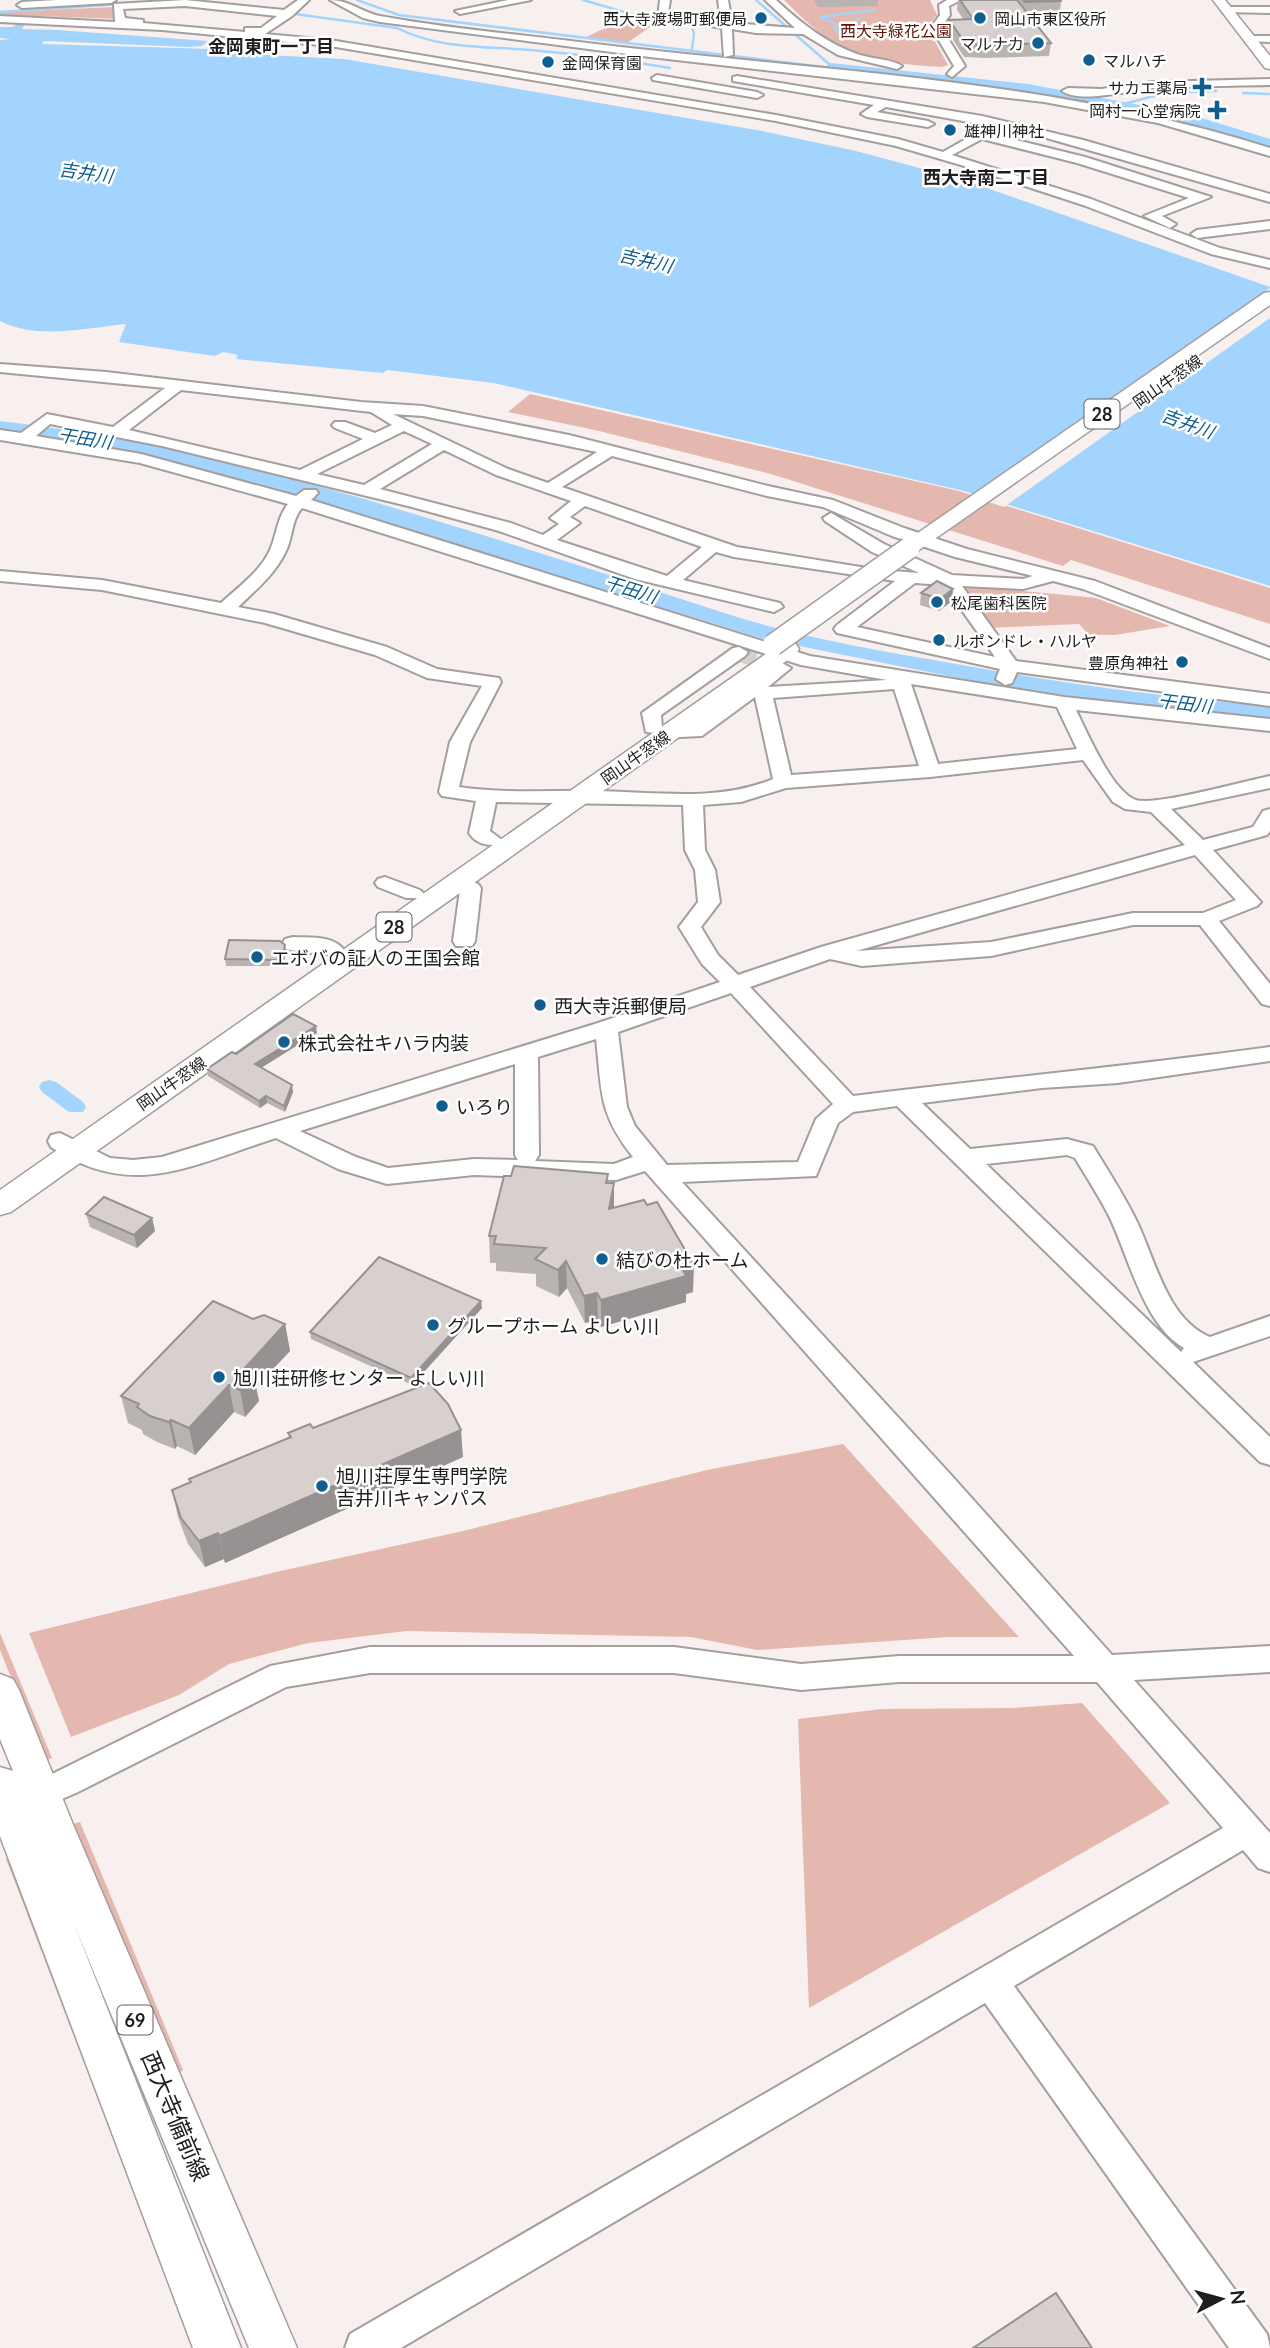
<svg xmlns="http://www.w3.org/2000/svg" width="1270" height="2348" font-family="Lato,'Noto Sans JP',sans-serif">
<rect width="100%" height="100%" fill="#f7f0ef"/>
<g fill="#e5b8af">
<path d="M784 0H930L937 15 927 27 948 65 942 67C909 65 869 62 839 46 820 35 800 16 784 0Z"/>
<path d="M116 7 118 19 39 16 0 18V12Z"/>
<path d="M616 23 652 25H653L627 43 586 37Z"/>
<path d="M530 394 959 491 1270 588V624L1071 560 1063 566 771 474 595 430 508 412Z"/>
<path d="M960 585 1096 598 1170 626 1115 635H1089L1079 624 988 628Z"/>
<path d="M843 1444 1019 1637H948L757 1650 691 1637 407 1631 308 1643 229 1664 179 1695 71 1737 29 1633 276 1572 463 1531 707 1470Z"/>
<path d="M0 1633 52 1758 45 1761 0 1650Z"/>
<path d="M1082 1703 1170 1803 809 2008 798 1719 882 1709 1013 1708Z"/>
<path d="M80 1822 183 2070 180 2072 120 1940 73 1824Z"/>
<path d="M12 1856 102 2101 99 2102 6 1859Z"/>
</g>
<g fill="#a3d4fd">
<path d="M22 22H26L22 29 57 30 208 41 202 46 188 47 44 41 42 44 211 49 249 54 344 59 762 131 856 151 964 180 1270 287V586L964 491 494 383 387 370 383 373 236 359 238 355 223 352 215 356 119 342 126 324C85 328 38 340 0 321V40L11 39 0 38V27H12Z"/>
<path d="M0 421C209 445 410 512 609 575 664 593 717 612 772 627 829 642 887 652 945 662 1053 682 1161 697 1270 706V722L1008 688 760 638 310 500 161 460 88 444 0 432Z"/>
</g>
<path fill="#f7f0ef" d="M1270 288V318L1004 507 970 496Z"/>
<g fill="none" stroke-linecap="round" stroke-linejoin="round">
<g stroke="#a3d4fd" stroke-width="2.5">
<path d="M357 0 399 15 831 68"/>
<path d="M583 0 631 14 665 16"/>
<path d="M756 0 829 64"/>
<path d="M0 12 121 4"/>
<path d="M295 14 397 28C438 49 485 46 530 50 577 54 624 60 670 68"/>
<path d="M690 18 694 34 692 49"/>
<path d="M859 18 854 22 857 29 848 31 850 34 839 35 841 32 836 30 835 24 821 17 875 10"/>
<path d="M1243 93 1269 94"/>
<path d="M1124 104 1165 93 1216 91"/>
</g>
<path fill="#a3d4fd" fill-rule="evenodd" d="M49 1080 56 1082 83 1102 86 1107 83 1112H69L42 1092 39 1087 42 1082Z"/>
<path fill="#a3d4fd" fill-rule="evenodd" d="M831 63 1028 84 1192 115 1270 139V150L1189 125 1028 94 825 71 823 68Z"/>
<path stroke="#d7d0d0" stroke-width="18" stroke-dasharray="18 9" stroke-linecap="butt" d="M739 652 782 668"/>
<defs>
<g id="minor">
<path d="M57 0H116L111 3 22 8 17 5 22 2Z"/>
<path d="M185 0 284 10 298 0H309L292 16 265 34 330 40 776 115 898 139 943 152 980 131 1085 157 1211 197 1162 216 1176 224 1170 228 1144 216 1189 198 1077 163 982 139 952 155 1091 199 1220 248 1270 260V268L1211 254 1083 205 961 165 896 146 776 121 330 46 162 30 0 22V16L115 22 114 4ZM185 6 277 16 261 28H245V32L143 23V20L125 18 123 9Z"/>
<path d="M330 0C349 0 361 12 380 16 445 28 513 34 579 42 810 71 1047 77 1270 148V156L1158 123 1044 102 650 57 380 22 363 18Z"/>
<path d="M508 0H531L460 14 455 11Z"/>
<path d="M660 0H670L668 13 721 21 718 0H728L732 23 795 28 765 0H776C801 23 827 44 860 55 873 59 892 59 902 66L897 69 838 55 803 34 756 33 732 29 733 55 724 57 722 28 658 17Z"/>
<path d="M947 0H961L949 6 950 15 941 27 965 66 952 77 947 74 954 66 931 27 940 15 939 5Z"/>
<path d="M1227 7H1270V13L1223 12V8Z"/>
<path d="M1250 36H1270V42L1246 41 1245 39Z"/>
<path d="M657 75 757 92 763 95 757 98 653 80 652 78Z"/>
<path d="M737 76 982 116 1083 140 1270 194V202L1029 133 886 107 877 112 928 121 934 124 928 127 867 117 861 114 874 105 733 81V77Z"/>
<path d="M1270 79V85C1232 86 1193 86 1154 88 1132 90 1080 104 1062 91L1068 88 1101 89 1153 82Z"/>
<path d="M1270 221V229L1197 238 1191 234 1197 230Z"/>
<path d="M0 364 106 372 361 402 423 406 569 435 768 486 833 500 904 528 967 549 1095 581 1270 648V659L1083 589 1053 581 1023 589 962 586 1016 661 1270 694V706L1017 672 1012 683 1005 685 996 679 1000 669 837 633 834 629 837 625 895 581 734 557 716 552 683 580 780 603 783 607 774 612 635 579 499 531 412 507 162 446 50 424 36 436 141 454 296 496 304 490H316L318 493 311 500 810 656 1064 697 1270 719V731L1076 710C1087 732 1112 792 1136 800 1156 806 1245 781 1270 776V788L1171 809 1203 840 1253 827 1263 811 1270 809V831L1267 835 1213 850 1261 902 1257 906 1219 921 1270 984V1006L1262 1004 1200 925H1133L991 956 862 966 830 959 750 987 853 1096C992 1079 1131 1066 1270 1047V1061L1118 1083 1042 1088 922 1103 970 1149 1067 1139 1093 1146C1107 1169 1122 1192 1134 1216 1155 1256 1165 1318 1210 1337L1270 1316V1336L1193 1362 1270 1437V1465L1260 1462 897 1106 853 1112 838 1123 816 1176 682 1182 951 1475 1112 1655 1270 1646V1672L1134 1680 1270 1833V1872L1258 1868 1243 1850 1014 1986 1267 2334 1270 2348H1229L985 2003 401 2348H345L350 2334 1223 1828 1097 1682H899L801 1690 674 1673H370L286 1687 76 1793 0 1825V1795L54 1773 270 1666 370 1647H674L801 1664 899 1656H1074L645 1171 616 1180 474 1175 387 1184 338 1169 276 1138C191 1165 133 1201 51 1147L48 1141 51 1135 60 1133 110 1158 133 1160 162 1157 598 1023 720 982 702 964 679 927 698 902 695 870 685 850 683 805 496 802 490 831 502 840 499 844C488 847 475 843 469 833L476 801 442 796 439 792 450 742 482 686 427 678 375 655 265 623 102 590 0 581V571L102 580 221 603C238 587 260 572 270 550 277 534 277 518 288 504L140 463 0 440V430L21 433 47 414 113 427 165 388 0 372ZM181 390 371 412 392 425 375 433 345 422H335L332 425 335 428 363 439 300 470 129 430ZM393 414 423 416 597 452 548 483 508 469ZM404 431 432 444 364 485 317 474ZM444 450 496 475 571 501 550 518 559 524 543 535 511 523 380 489ZM612 456 767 496 823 507 892 536 955 557 1033 576 1023 579 952 575 884 544 831 513 823 518 825 521 872 552 919 573 879 570 737 547 562 487ZM585 506 702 547 667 576 557 540 580 523 570 517ZM302 508 801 665 887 680 768 687 791 668 782 663 776 664 690 727 662 729 661 715 745 656 748 652 739 647 733 648 642 713 646 732 657 733 659 738 702 736 755 697 773 779C718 802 656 792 598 791 552 790 506 794 459 787L470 742 501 682 499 678 437 669 387 647 274 614 238 607C255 591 274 575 285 553 293 539 291 520 302 508ZM915 583 944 585 995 657 857 627ZM911 684 1057 707 1077 749 938 764ZM894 689 919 766 791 775 773 698ZM1083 760 1113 802 1125 809 1151 812 1185 845 821 947 738 975 718 955 701 927 720 902 715 870 705 850 703 805 741 802 786 788 930 777ZM1195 855 1236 900 1203 913H1133L991 942 856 951ZM731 993 833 1104 816 1119 798 1162 667 1165 635 1126 627 1107 618 1032ZM596 1039C602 1092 598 1113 633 1157L614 1164 535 1161 539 1155 538 1057ZM515 1064V1155L518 1160 474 1159 388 1168 356 1157 300 1131ZM1067 1155 1075 1158C1087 1178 1100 1198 1110 1218 1129 1258 1144 1325 1184 1348L1181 1352 986 1164Z"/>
<path d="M459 875 478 884 481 888 475 941 472 946H456L453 941 460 890 449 881 452 877Z"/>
<path d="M385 877 420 890 424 894 420 898H406L378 887 375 883 378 879Z"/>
<path d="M293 937C310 938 333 935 344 950L341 955C335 956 293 951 285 949L282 944 285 939Z"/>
</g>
<g id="major">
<path d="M1213 0H1225L1270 56V69L1265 68Z"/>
<path d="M1270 292V305L916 552H902L899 548 902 544 1264 293Z"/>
<path d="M788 642 796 644 799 649 796 654 11 1212 0 1215V1190L780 644Z"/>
<path d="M0 1674 13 1679 19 1690 72 1822 297 2348H249L74 1924 241 2348H193L0 1836V1767L13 1771 0 1739Z"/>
</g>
</defs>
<use href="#minor" stroke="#a49e9d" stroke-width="4"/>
<use href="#major" stroke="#a49e9d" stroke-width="3"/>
<use href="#minor" fill="#fff" fill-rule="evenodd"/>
<use href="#major" fill="#fff" fill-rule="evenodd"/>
<defs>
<path id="major-bridge" d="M773 645 909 548"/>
</defs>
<use href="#major-bridge" stroke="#a49e9d" stroke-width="24" stroke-linecap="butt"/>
<use href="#major-bridge" stroke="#fff" stroke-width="21"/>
</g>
<g fill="#b9b3b2">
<path d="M814 0H878V6L818 7Z"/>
<path d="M958 0H1061L1060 11H1026L1051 43 1049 56 986 58 964 57 948 32 949 20H964L957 10Z"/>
<path d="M953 589 952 601 939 611 920 605 921 593Z"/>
<path d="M286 952 283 966H226L225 959Z"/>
<path d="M317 1033 261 1068 293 1092 285 1112 267 1103 260 1108 208 1076 207 1069Z"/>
<path d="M608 1183H614V1208L693 1292 686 1294V1302L601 1327 598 1320 585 1323 567 1288 559 1297 536 1286V1274L496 1271V1263H490L489 1236Z"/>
<path d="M86 1214 152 1218 155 1231 137 1248 90 1227Z"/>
<path d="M482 1308 412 1385 311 1339 310 1332Z"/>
<path d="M253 1319 285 1324 290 1351 256 1387 259 1401 245 1417 234 1412 195 1455 177 1446 175 1449 157 1442 143 1434 142 1430 128 1423 121 1396Z"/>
<path d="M313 1428 463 1457 225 1563 224 1559 205 1567 188 1544 178 1517 172 1490 190 1483 189 1479 289 1438 288 1433Z"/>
</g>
<g fill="#969291">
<path d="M953 589 952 601 939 611 940 599Z"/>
<path d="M285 945 286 952 283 966 282 960Z"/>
<path d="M316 1026 317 1033 256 1071 255 1064Z"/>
<path d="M292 1085 293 1092 285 1112 284 1106Z"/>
<path d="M266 1096 267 1103 260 1108 259 1101Z"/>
<path d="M614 1183V1210L609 1209Z"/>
<path d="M152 1218 155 1231 137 1248 134 1235Z"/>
<path d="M566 1261 567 1288 559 1297 558 1270Z"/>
<path d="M694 1265 693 1292 686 1294V1302L601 1327V1300L682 1268Z"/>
<path d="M597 1293 598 1320 585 1323 584 1296Z"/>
<path d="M481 1301 482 1308 412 1385 411 1378Z"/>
<path d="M285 1324 290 1351 256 1387 259 1401 245 1417 240 1390 243 1370Z"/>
<path d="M229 1385 234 1412 195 1455 189 1428Z"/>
<path d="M171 1420 177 1446 175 1449 169 1422Z"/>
<path d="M461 1430 463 1457 225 1563 219 1536Z"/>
<path d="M218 1533 224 1559 205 1567 199 1541Z"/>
</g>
<g fill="#d7d0cf" stroke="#969291" stroke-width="2">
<path d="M960 0H1017L1051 43 987 45 966 44 949 20 973 19Z"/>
<path d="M1023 0H1061V1L1025 2Z"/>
<path d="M937 581 953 589 940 599 921 593Z"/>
<path d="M229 940 280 941 285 945 282 960 225 959Z"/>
<path d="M293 1014 316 1026 255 1064 292 1085 284 1106 266 1096 259 1101 207 1069 232 1052 236 1054Z"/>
<path d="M514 1166 608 1174 606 1183H614L609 1209 644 1200 647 1205 657 1202 694 1265 682 1268 686 1276 601 1300 597 1293 584 1296 566 1261 558 1270 535 1259 546 1248 494 1244 496 1236H489L504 1176H511Z"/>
<path d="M104 1197 152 1218 134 1235 86 1214Z"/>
<path d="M379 1257 481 1301 411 1378 310 1332Z"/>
<path d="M213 1301 253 1319 264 1315 285 1324 243 1370 254 1374 240 1390 229 1385 189 1428 171 1420 169 1422 150 1416 137 1407 139 1404 121 1396Z"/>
<path d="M429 1383 448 1404 461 1430 219 1536 218 1533 199 1541 181 1518 172 1490 191 1482 189 1479 291 1437 288 1433 310 1424 313 1428Z"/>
<path d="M1056 2293 1092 2348H973Z"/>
</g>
<g fill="#0e5e90" stroke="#fff" stroke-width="2.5">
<circle cx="761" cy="18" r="7"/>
<circle cx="980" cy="18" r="7"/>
<circle cx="1038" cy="43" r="7"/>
<circle cx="1089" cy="60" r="7"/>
<circle cx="548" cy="62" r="7"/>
<path d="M1198.5 76.5h7v7h7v7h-7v7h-7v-7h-7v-7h7z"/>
<path d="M1213.5 99.5h7v7h7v7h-7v7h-7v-7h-7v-7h7z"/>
<circle cx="950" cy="130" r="7"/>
<circle cx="937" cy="602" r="7"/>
<circle cx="939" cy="640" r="7"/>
<circle cx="1182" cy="662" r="7"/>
<circle cx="257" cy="957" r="7"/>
<circle cx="540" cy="1005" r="7"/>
<circle cx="284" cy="1042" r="7"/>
<circle cx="442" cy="1106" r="7"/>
<circle cx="602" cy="1259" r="7"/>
<circle cx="433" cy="1325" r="7"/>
<circle cx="219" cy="1377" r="7"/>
<circle cx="322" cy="1486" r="7"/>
</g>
<g text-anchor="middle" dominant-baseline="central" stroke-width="5" stroke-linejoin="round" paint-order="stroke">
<g font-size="16" fill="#1f1d1d" stroke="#fff" text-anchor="start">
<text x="747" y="18" text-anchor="end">西大寺渡場町郵便局</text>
<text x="994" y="18">岡山市東区役所</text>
<text x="1024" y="43" text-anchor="end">マルナカ</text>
<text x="1103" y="60">マルハチ</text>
<text x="562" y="62">金岡保育園</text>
<text x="1188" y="87" text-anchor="end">サカエ薬局</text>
<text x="1201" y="110" text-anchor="end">岡村一心堂病院</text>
<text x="964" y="130">雄神川神社</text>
<text x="951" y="602">松尾歯科医院</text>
<text x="953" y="640">ルポンドレ・ハルヤ</text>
<text x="1168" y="662" text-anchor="end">豊原角神社</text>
</g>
<g font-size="16" fill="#5e1509" stroke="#fff">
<text x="896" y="30">西大寺緑花公園</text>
</g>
<g font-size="16" fill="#1f1d1d" stroke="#fff">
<text transform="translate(1167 381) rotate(-35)">岡山牛窓線</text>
<text transform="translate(635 757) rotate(-35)">岡山牛窓線</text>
<text transform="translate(171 1083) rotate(-35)">岡山牛窓線</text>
</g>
<g font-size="18" font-weight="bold" fill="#1f1d1d" stroke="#fff">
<text x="271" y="46">金岡東町一丁目</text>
<text x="986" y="177">西大寺南二丁目</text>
</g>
<g font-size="18" font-style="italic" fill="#0c5b8d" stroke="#fff">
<text transform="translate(86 172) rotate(8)">吉井川</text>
<text transform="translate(646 260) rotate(13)">吉井川</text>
<text transform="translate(1188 423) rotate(20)">吉井川</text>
<text transform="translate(85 438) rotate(9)">干田川</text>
<text transform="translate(631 589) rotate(17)">干田川</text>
<text transform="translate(1185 703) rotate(7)">干田川</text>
</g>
<g fill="#fff" stroke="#626161" stroke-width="2">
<rect x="1084.5" y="399.5" width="35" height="29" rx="5"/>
<rect x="376.5" y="912.5" width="35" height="29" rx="5"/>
<rect x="117.5" y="2005.5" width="35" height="29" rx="5"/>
</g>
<g font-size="18" font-weight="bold" fill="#1f1d1d">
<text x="1102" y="414">28</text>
<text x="394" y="927">28</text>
<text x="135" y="2020">69</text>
</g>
<g font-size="19" fill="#1f1d1d" stroke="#fff" text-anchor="start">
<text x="271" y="957">エボバの証人の王国会館</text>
<text x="554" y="1005">西大寺浜郵便局</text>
<text x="298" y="1042">株式会社キハラ内装</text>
<text x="456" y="1106">いろり</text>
<text x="616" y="1259">結びの杜ホーム</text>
<text x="447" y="1325">グループホーム よしい川</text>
<text x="233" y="1377">旭川荘研修センター よしい川</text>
<text x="336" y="1475">旭川荘厚生専門学院<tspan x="336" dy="22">吉井川キャンパス</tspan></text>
</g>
<g font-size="23" fill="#1f1d1d" stroke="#fff">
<text transform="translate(176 2116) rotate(67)">西大寺備前線</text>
</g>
</g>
<g transform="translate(1221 2299) rotate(84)" stroke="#ffffff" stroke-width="5" paint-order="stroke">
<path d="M0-5L12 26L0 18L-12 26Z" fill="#1f1d1d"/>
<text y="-10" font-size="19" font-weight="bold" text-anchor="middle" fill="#1f1d1d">N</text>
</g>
</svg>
